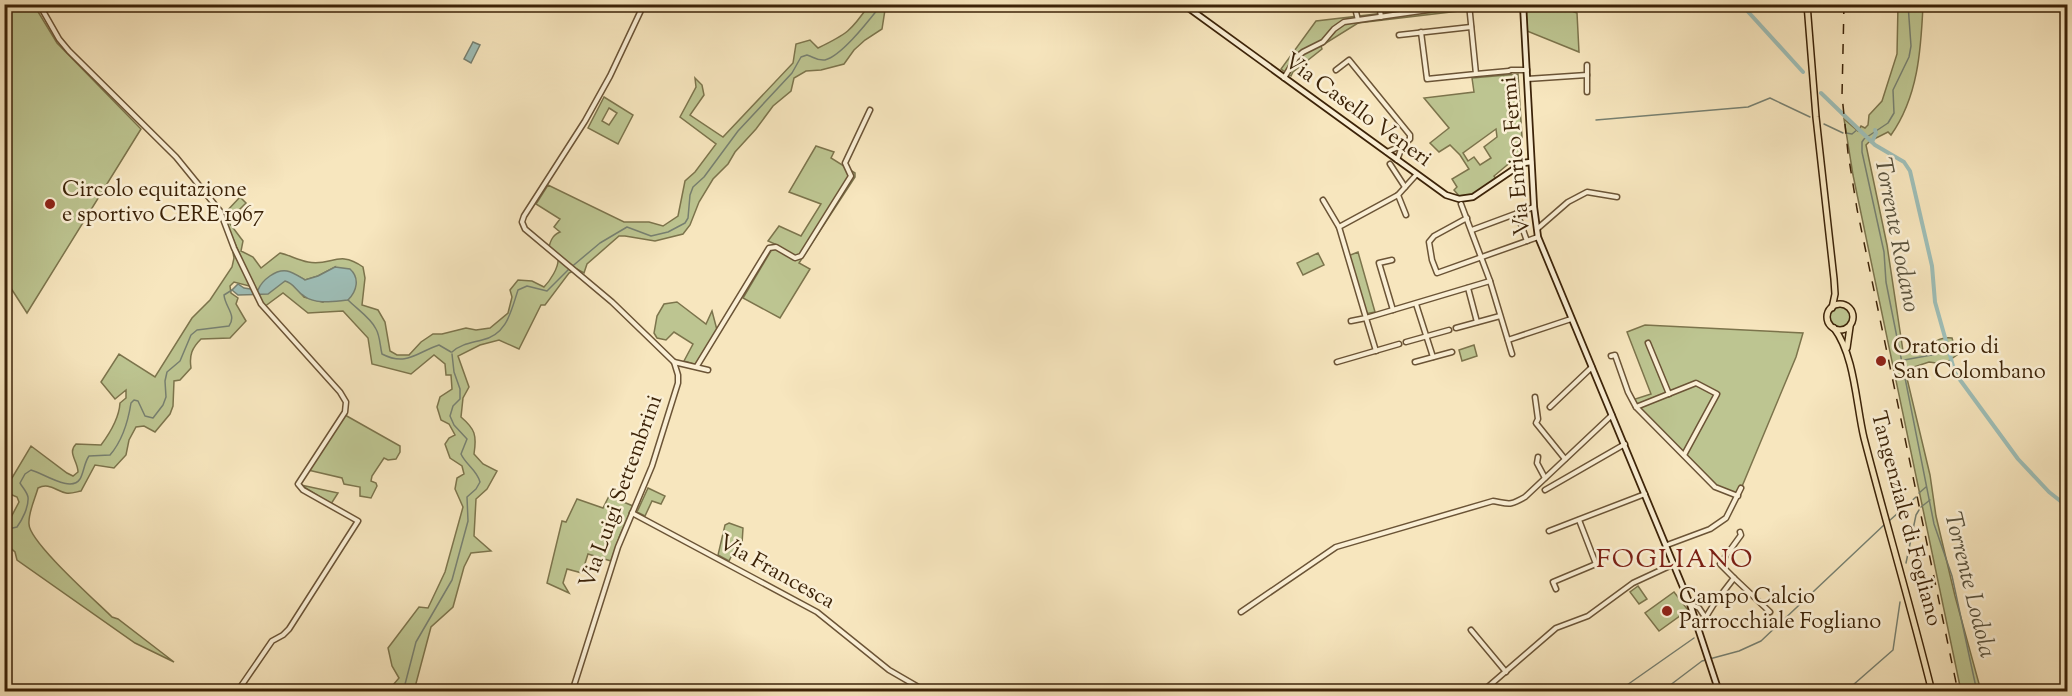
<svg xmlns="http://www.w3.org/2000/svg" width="2072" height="696" font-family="'Sorts Mill Goudy',serif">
<rect width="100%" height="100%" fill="#f7e6be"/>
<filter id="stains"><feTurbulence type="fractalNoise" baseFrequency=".00333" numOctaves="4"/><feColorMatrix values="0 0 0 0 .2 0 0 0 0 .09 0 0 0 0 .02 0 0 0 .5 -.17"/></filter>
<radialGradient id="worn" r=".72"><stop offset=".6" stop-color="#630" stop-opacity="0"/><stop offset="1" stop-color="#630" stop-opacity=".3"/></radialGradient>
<g fill="#bdc591" stroke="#7c744c" stroke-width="1.5" fill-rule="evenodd">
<path d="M4 5H34L57 43 141 129 27 313 5 279Z"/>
<path d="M869 5H892L885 10 882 29 865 40 854 50 844 64 821 70 806 71 794 78 791 91 773 106 756 129 735 152 728 164 713 179 699 202 690 225 683 234 655 241 625 236H619L587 264 584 273 577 269 569 273 545 305H541L519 349 499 340 480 345 458 356 469 387 463 398 461 417C475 429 477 435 474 454L483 464 497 471 487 489 476 499 474 536 491 551 471 553 464 567 453 607 431 627 414 691H388L399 678 392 666 388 648 419 607 428 608 445 572 463 507 455 489 457 478 464 474 462 466 450 458 445 444 449 438 455 435 449 424 441 420 437 407 440 397 452 389 451 375H446L445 364 434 355 411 374 372 364 368 338 343 311 308 313 283 293 264 307 255 293 285 281 291 282 304 297 323 302 335 267 318 276 305 280C280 265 277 272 258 290L255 289 226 223 253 287 234 282 230 286 231 293 238 298 236 304 246 321 230 338 201 339C192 348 189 355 191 368L180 380 174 381 173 406 170 414 155 432 144 426 136 427 129 440 126 455 114 468 95 465 81 491C76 492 71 494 66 493 56 491 49 482 38 488 35 499 28 513 29 524 29 542 97 602 112 617L118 619 174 662 135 643 17 560 15 552 7 545 5 548V521L8 523 19 502 17 497 10 494 5 489 6 483 12 478 31 446 67 473 73 476 78 472C78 461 67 453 76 444L101 445C110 433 119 419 120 403L126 398V390L115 399 101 382 119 354 155 377 192 318 210 300 232 267 234 258 232 247 215 204 243 241 241 251 253 257 261 268 280 253C289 255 298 260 308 262 331 267 338 249 363 267L365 278 362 305 378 310 385 322 390 351 397 355H409L421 342 433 334H442L466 328 476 330 490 328 508 313 512 297 510 290 518 280 532 281 544 287C550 281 559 267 558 259L548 251C550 242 552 235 560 232L554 227 560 219 536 204 548 185 624 222H649L663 226 678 216 685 181 695 172 716 144 680 117 696 87 695 78 702 85 704 95 690 115 723 137 793 63 796 44 810 40 818 48C847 34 851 31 869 5Z"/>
<path d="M1453 5H1466L1467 10 1358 23 1321 46 1322 49 1293 72 1291 76 1281 69 1316 21Z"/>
<path d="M1526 5H1557L1577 13 1579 52 1527 31Z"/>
<path d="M1898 5H1923C1921 50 1918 97 1891 135L1888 132 1870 141 1866 145 1887 245 1903 351C1928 358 1930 335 1952 338L1957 355 1944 364 1929 362 1905 370 1930 475 1936 516 1955 596 1981 691H1961L1853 175 1844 119 1858 131 1861 126 1865 128 1868 125 1869 115 1882 101 1897 54Z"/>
<path d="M1518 74 1522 137 1519 155 1494 176 1497 180 1472 195 1460 197 1454 190 1457 187 1452 179 1469 169 1460 155 1450 145 1439 152 1430 143 1449 128 1424 98 1474 92 1472 78ZM1496 129 1497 137 1484 147 1491 158 1480 165 1474 157 1468 161 1463 153Z"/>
<path d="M604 97 633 115 618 144 588 128ZM609 108 617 113 609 125 602 121Z"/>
<path d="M816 146 834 152 831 158 855 173V177L799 263 810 269 780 318 743 298 775 244 768 241 779 226 801 236 821 204 789 192Z"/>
<path d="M240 197 246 203 231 218 225 213Z"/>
<path d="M1358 252 1375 312 1365 314 1348 256Z"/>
<path d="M1318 253 1324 265 1303 275 1297 263Z"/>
<path d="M677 302 706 324 712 311 717 330 697 365 684 361 693 344 674 332 666 340 657 338 654 333 657 316 664 304Z"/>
<circle cx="1840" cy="317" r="11"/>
<path d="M1645 325 1803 333 1796 357 1738 496 1715 487 1632 400 1651 394 1627 332Z"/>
<path d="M1474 345 1477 356 1462 361 1459 350Z"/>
<path d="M345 415 400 446V452L396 459 388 460 384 458 372 476 371 481 376 483 377 486 371 498 360 496V487L344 484 342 478 308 470Z"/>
<path d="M301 485 338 493 331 504Z"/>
<path d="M648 488 665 496 661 504 652 501 645 516 637 512Z"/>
<path d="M609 496 633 506 620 535 611 561 588 554 582 573 567 569 563 583 569 593 547 583 562 521 566 522 577 499 603 508Z"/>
<path d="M729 523 743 528 742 544 734 551 729 561 718 555 725 525Z"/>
<path d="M1638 586 1647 599 1639 604 1630 592Z"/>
<path d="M1674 592 1688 610 1659 631 1645 613Z"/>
</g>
<g fill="#9ebeb7" stroke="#778071" stroke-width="1.5">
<path d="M473 42 480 45 471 63 464 59Z"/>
<path d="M335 267 350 269C360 278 357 291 348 300 335 301 316 305 304 296 296 291 294 283 285 281L268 294 238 295 232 290 238 284 244 288 258 290C262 280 276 269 287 271 293 272 300 277 305 280L318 276Z"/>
</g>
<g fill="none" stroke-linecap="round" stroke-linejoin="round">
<g stroke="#778071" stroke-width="1.5">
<path d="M1908 4 1911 46 1909 57 1893 90 1894 113 1888 123 1864 139 1862 142V152L1884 252 1886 282 1934 524 1952 576 1977 692"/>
<path d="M1596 120 1748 107 1770 98 1810 117"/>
<path d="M1824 124 1843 133"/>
<path d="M1846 133 1852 134 1858 129"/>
<path d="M348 300C357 309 371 318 376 329 380 336 380 346 382 354 407 367 417 352 439 345L451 352"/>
<path d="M452 352C461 344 471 343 482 340 507 335 511 311 518 290L527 286 547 291 569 269 600 243 627 227 651 236 668 232 685 223 688 218 690 195 693 187 704 177 738 131 792 73 801 57 807 55C814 57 817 61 825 60 842 56 870 19 882 4"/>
<path d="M1904 360 1937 354"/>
<path d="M1919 493 1926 487"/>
<path d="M1921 507 1930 500"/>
<path d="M1889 521 1916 497"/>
<path d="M4 530 17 527C22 520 29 507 28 497 27 492 23 488 20 483L25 474 31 470C43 473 71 493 80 479 84 472 84 463 89 456L110 455C123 440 128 422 131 403L134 400 138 401 145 416 153 418 163 405 166 397 165 381 167 372 180 361 191 335 197 330 229 326C237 315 225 307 224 295L232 290"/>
<path d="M1906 563 1916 515 1919 510"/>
<path d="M403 692 416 642 452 580 468 521 467 497 476 489 480 482C477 470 466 465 461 454L467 439 454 425 450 416 453 406 460 399V389L454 372 452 354"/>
<path d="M1617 692 1694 638"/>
<path d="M1661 692 1702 661 1739 651 1761 641 1885 524"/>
<path d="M1845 692 1893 650 1900 602"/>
</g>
<g stroke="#9ebeb7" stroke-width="4">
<path d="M1741 4 1803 72"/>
<path d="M1821 93 1875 145 1904 162 1910 171 1932 266 1935 302 1955 373 2018 459 2049 492 2068 507"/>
<path d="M1872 142 1876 133 1875 130"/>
</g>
<defs>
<g id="street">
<path d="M39 4 59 39 69 51 176 157 220 211 234 248 261 304 340 392 346 402 345 412 298 484 303 490 358 521 289 629 283 635 272 641 237 692"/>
<path d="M1354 4 1358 20"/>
<path d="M1379 4 1381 17"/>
<path d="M1421 32 1427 79 1476 74 1469 4"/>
<path d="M1399 35 1471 27"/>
<path d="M1587 65V92"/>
<path d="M1336 70 1349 60 1410 135V139L1403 145 1387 152"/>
<path d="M1511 70H1527"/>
<path d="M1476 74 1509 71"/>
<path d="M1284 78 1296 58 1303 52 1323 42 1334 29 1344 22 1470 4"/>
<path d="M1527 79 1587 75"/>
<path d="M1397 160 1402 147"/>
<path d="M1390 164 1405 187"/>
<path d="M1398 195 1406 215"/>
<path d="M1323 200 1339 227"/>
<path d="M1461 204 1490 281 1512 354"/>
<path d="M1517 213 1527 241"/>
<path d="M1467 218 1434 236 1429 242 1432 260 1437 273 1538 237"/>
<path d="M1537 229 1568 202 1587 192 1617 197"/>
<path d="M1472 230 1534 207"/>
<path d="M1392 260 1379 263 1393 310"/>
<path d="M1468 288 1477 322"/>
<path d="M1416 304 1433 357"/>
<path d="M1351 321 1366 318 1339 227 1398 195 1416 175"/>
<path d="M1456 328 1500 316"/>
<path d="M1508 340 1571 319"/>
<path d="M1406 342 1449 330"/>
<path d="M1648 343 1669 394"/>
<path d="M1376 351 1366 318 1490 281"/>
<path d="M1611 356 1615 355 1628 392 1636 407 1715 487 1738 496"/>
<path d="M674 362 708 370"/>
<path d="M1337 362 1399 344"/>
<path d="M1415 362 1452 352"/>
<path d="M697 366 769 248 776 247 795 258 801 256 851 176 845 163 870 110"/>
<path d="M1535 397 1538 419 1536 423 1565 459"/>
<path d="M1550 407 1592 367"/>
<path d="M1636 407 1696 383 1717 394 1684 455"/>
<path d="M1538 457 1537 463 1545 478"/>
<path d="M1545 490 1625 444"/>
<path d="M632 513 817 612 889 670 927 692"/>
<path d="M1549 531 1645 494"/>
<path d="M1667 545 1710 529 1726 518 1741 488"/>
<path d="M1734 578 1770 612"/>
<path d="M1556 589 1553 582 1596 564 1579 520"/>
<path d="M1690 604 1699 608 1705 617"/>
<path d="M1241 612 1336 547 1493 501C1510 504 1509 506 1525 497L1612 415"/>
<path d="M1699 628 1714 604 1734 578 1720 564 1741 535 1740 532"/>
<path d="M1471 630 1506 672"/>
<path d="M572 692 618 547 652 466 678 383V375L674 362 612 302 525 229 522 222 524 216 585 121 610 76 644 4"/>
<path d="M1482 692 1556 628 1588 616 1633 583 1674 564"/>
</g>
<g id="secondary">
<path d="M1183 4 1446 195 1459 199 1473 197 1523 163 1531 162"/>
<path d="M1523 4 1534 207 1538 237 1690 604 1719 692"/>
</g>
<g id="primary">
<path d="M1807 4 1816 117 1834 279 1835 294 1832 308"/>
<circle cx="1840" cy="317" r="13"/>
<path d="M1834 328C1855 356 1856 405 1864 438 1886 523 1911 607 1932 692"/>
<path d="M1847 348 1850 327"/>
</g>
</defs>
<use href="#street" stroke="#6b5436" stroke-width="7"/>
<use href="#secondary" stroke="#3c2308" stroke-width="8"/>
<use href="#primary" stroke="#3c2308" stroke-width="8"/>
<use href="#street" stroke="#faefd5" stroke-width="4"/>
<use href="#secondary" stroke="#faefd5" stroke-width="4.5"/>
<use href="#primary" stroke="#f7e6be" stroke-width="5"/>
<path stroke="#3c2308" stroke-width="1.5" stroke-dasharray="10 10" stroke-linecap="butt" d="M1844 4 1842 96 1848 153 1857 209 1958 692"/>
</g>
<g fill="#8f2418" stroke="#faefd5" stroke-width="2">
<circle cx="50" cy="204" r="6"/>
<circle cx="1881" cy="361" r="6"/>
<circle cx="1667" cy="611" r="6"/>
</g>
<g text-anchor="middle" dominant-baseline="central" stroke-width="5" stroke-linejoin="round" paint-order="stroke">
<g font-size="22" fill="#3c2308" stroke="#faefd5">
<text transform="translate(1357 111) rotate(36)">Via Casello Veneri</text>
<text transform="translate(1517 156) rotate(-95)">Via Enrico Fermi</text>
<text transform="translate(622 492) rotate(-70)">Via Luigi Settembrini</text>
<text transform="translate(1905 519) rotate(75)">Tangenziale di Fogliano</text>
<text transform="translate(776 573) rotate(29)">Via Francesca</text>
</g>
<g font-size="22" fill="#3c2308" stroke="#faefd5" text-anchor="start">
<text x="62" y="191">Circolo equitazione<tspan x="62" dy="25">e sportivo CERE 1967</tspan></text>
<text x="1893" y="348">Oratorio di<tspan x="1893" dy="25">San Colombano</tspan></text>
<text x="1679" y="598">Campo Calcio<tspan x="1679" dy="25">Parrocchiale Fogliano</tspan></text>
</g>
<g font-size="24" font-style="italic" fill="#59523d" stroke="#faefd5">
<text transform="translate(1896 235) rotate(79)">Torrente Rodano</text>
<text transform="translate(1969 585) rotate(76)">Torrente Lodola</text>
</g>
<g font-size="26" letter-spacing="1.5" fill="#7a1f14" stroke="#faefd5">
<text x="1675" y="560">FOGLIANO</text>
</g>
</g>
<rect width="2072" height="696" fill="none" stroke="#f7e6be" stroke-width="24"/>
<rect x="6" y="6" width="2060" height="684" fill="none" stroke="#3c2308" stroke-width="3"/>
<rect x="12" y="12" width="2048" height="672" fill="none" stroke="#3c2308" stroke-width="1.5"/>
<rect width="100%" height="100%" filter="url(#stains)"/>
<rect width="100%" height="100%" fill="url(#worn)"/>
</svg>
